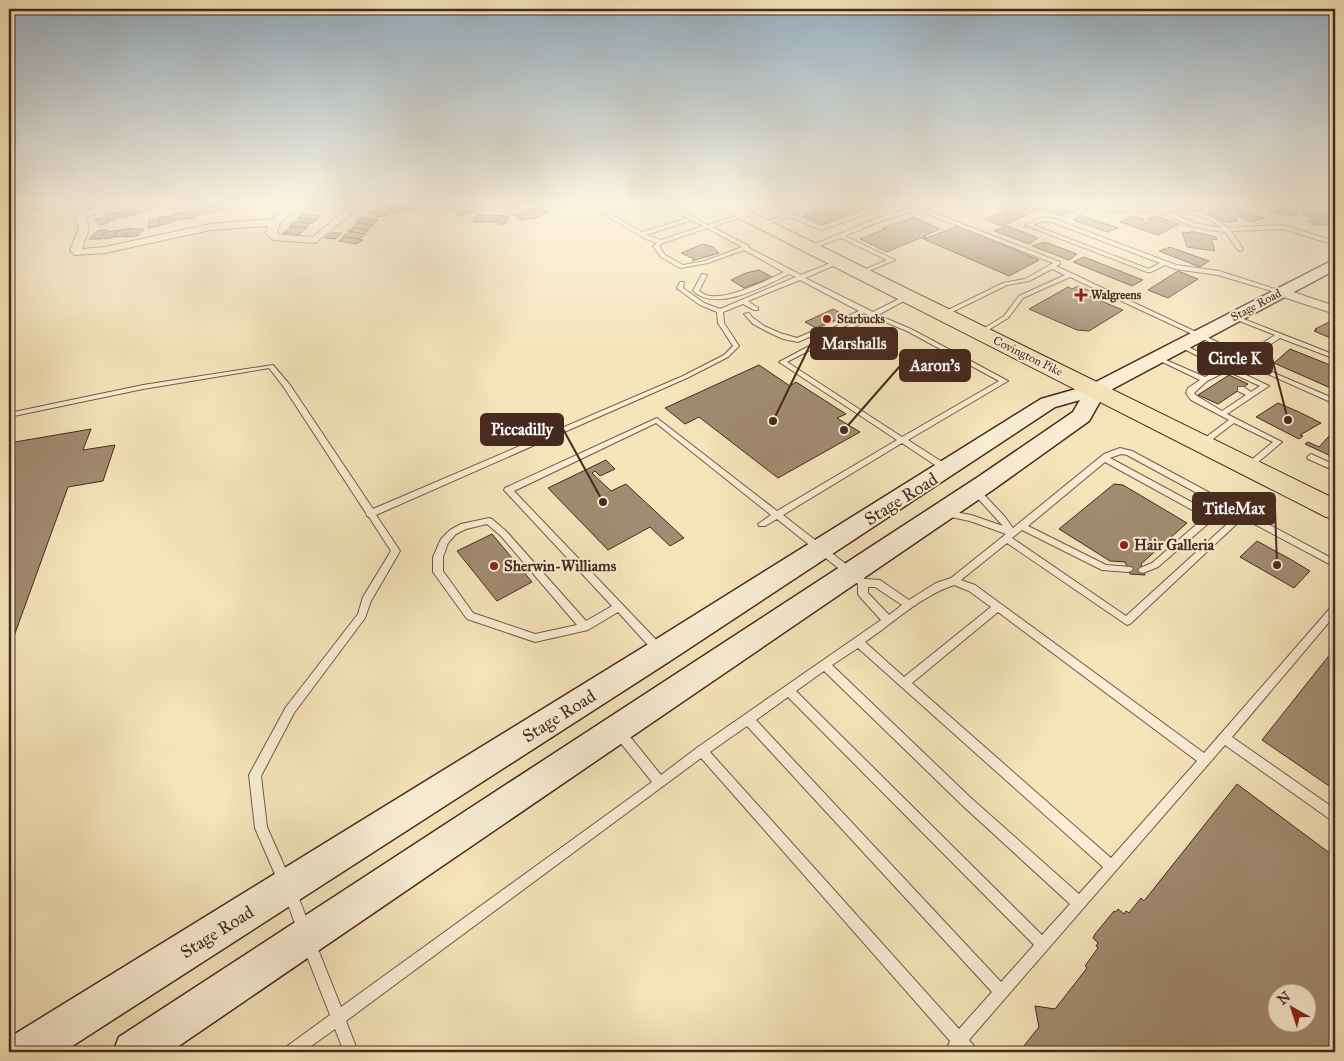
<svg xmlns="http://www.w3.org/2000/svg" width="1344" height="1061" font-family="'IM FELL Great Primer',serif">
<rect width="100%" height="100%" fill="#f6e4bb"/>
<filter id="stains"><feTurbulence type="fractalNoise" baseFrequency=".004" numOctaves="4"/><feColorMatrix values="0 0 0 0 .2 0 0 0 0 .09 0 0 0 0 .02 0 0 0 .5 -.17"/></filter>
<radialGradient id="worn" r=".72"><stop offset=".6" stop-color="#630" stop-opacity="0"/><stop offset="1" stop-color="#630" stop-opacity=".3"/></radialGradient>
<g fill="#a28b70" stroke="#472a1f" fill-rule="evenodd">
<path d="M40 203H59L60 204 32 211 30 209 29 205Z"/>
<path d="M549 203H566L575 204 571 208 546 205Z"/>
<path d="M799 203H854H853L865 209 825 225 803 216 816 211Z"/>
<path d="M1024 203H1049L1074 211 1061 216 1041 208 1031 213 1014 207Z"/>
<path d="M1176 203H1215L1197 212 1174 205 1177 203Z"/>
<path d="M315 204 320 205 327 207 318 212 306 208Z"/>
<path d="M412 204 419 209 408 212 402 207Z"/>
<path d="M463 204 474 212 460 216 449 208Z"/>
<path d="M1269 204 1297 210V213L1294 216 1275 213 1274 210 1266 208Z"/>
<path d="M147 205 151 208 134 215 128 210Z"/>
<path d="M219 205V207L225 205V209L206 213V207Z"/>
<path d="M399 205 405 210 396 213 388 207Z"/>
<path d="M1224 205 1264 218 1252 222 1238 216 1234 218 1238 220 1229 223 1206 215Z"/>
<path d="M206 207V213L194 215 195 208Z"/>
<path d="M388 207 395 213 386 215 379 209Z"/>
<path d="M541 207 548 212 538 216 540 217 521 220 514 215Z"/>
<path d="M379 209 386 215H387L377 217 369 211Z"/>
<path d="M1009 209 1026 215 1002 226 985 219Z"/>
<path d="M128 210 133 214 122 218 116 213Z"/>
<path d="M195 211 194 218 184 219 185 212Z"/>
<path d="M1317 211H1332L1335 213V220L1321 219 1331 225H1313L1308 221H1316L1303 212Z"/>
<path d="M116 212 120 217 109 221 104 215Z"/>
<path d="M184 213V219L171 221 172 214Z"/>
<path d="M303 214 321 215 317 219 297 218Z"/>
<path d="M477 215H487L509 216 505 224H499L500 222H473Z"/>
<path d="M1080 215 1118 228 1107 232 1073 220Z"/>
<path d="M172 216 171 223 159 225 160 217Z"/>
<path d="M1133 216 1144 219 1141 221 1146 223 1151 220 1147 219 1156 216 1179 224 1158 235 1120 222Z"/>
<path d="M105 217 110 222 100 225 95 220Z"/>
<path d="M362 217 378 220 371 225 355 222Z"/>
<path d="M914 217 940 229 923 236 928 238 925 239 920 238 887 252 860 239 885 229 883 228Z"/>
<path d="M299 218 317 219 311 224 294 223Z"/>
<path d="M159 219V226L148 228 149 220Z"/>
<path d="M292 222 309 223V224L306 227H289Z"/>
<path d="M359 223 371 225H374L366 230 352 227Z"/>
<path d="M958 226 1039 260 1009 276 924 239Z"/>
<path d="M1007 226 1038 238 1029 244 994 231Z"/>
<path d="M292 227H308L298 235 283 233Z"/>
<path d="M132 228 125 236 113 237 119 230Z"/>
<path d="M354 228 366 230H369L363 234 348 231Z"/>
<path d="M131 229H144L137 236 124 237Z"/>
<path d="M107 230 99 239H89L97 231Z"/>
<path d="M119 230 112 238 99 239 106 232Z"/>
<path d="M1191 231 1216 237 1217 240 1211 239 1215 251 1187 247 1182 232 1191 233Z"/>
<path d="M350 232 359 233 366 234 359 239 342 237Z"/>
<path d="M331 233H342L336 239 325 238Z"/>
<path d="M345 237 352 238 363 240 356 244 339 241Z"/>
<path d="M1045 242 1077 254 1069 260 1032 246Z"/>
<path d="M703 244 713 247 719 253 692 261 694 259 681 253Z"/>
<path d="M1170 247 1209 261 1200 267 1159 251Z"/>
<path d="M1084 257 1143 280 1132 286 1073 262Z"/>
<path d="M759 270 772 277 744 288 731 280 746 273Z"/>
<path d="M1178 271 1198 279 1168 298 1148 290Z"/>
<path d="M1078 286 1090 291 1084 294 1123 310 1089 331 1077 330 1029 309 1068 287 1072 289Z"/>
<path d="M833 309 846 316 841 318 843 319 837 323 833 320 816 328 805 322Z"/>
<path d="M1329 322 1335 325V340L1314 331 1317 330 1315 329Z"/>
<path d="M1290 349 1335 367V390L1274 363Z"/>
<path d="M759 365 790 386 796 382 846 414 837 418 860 432 778 478 699 417 685 424 665 408Z"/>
<path d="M1229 375 1248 384 1218 404 1198 395Z"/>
<path d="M1278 403 1299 412 1321 423 1300 435 1303 436 1299 439 1256 417Z"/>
<path d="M91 429 83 450 115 445 103 481 68 487 9 650V443Z"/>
<path d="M1330 435 1335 437V444L1328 451 1335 454V458L1305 444 1308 442 1319 447Z"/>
<path d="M606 460 615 469 600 476 595 471 592 473 611 491 626 484 684 538 670 546 650 527 608 550 548 488Z"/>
<path d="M1114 484 1123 485 1187 523 1141 564 1145 575 1130 574 1125 562 1110 561 1059 529Z"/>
<path d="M492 534 532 582 497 601 457 551Z"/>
<path d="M1257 541 1290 559 1310 571 1294 588 1240 557Z"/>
<path d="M1335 648V790L1262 740Z"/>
<path d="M1237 784 1335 857V1052H1019L1039 1027 1035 1006 1055 1009 1087 968 1085 966 1098 948 1096 946 1098 943 1093 938 1095 934 1114 911 1116 912 1118 909 1124 914 1126 911 1129 913 1141 898 1144 901ZM1276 994H1306V1024H1276Z"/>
</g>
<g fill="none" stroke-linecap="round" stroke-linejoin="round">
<defs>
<g id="service">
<path d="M639 203H645L612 215 642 232 688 218 661 203H666L708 225 747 213V215L712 227 749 246V248L801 275 838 260H842V262L805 278 873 312 907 295H911V297L878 315 911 329 1008 381 908 440 950 467 951 469 950 471H944L902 443 783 515 865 579 880 580 909 600 936 583 951 578 1006 534 970 521 941 515 940 513 944 510 971 515 1003 526 972 492 971 490 972 488H978L1005 517 1013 528 1104 454 1120 448 1132 451 1335 560V567L1243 518 1130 624 1127 625 1007 543 961 580 975 585 1204 753 1332 606 1335 605V615L1232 737 1335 809V822L1331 820 1225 745 969 1040 975 1047 977 1052H945L950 1041 701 758 346 1021 358 1052H344L335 1029 303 1052H284L286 1047 330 1015 302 944 304 939 309 937 314 939 341 1007 652 782 615 736 613 732 615 728 619 727 623 728 661 775 698 747 881 620 860 597 858 594V584L777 519 765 526H759L758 524 771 515 656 423 514 491 664 648 665 651 664 654 660 655 656 654 618 612 588 630 535 642 467 619 433 572V557L441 539 450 530 461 524 489 518 492 519 507 532 586 621 612 606 504 490 505 488 657 418 777 511 897 440 779 362 868 315 864 313 798 342 783 339 768 332 753 324 744 314 749 313 752 317 764 326 780 333 797 338 859 311 800 280 748 301 758 308V310H754L743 304 723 312 724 323 739 346 728 357 687 378 376 515 400 551 371 601 365 618 294 713 261 776 267 827 291 881 290 886 285 887 280 886 255 828 249 775 286 707 358 614 363 597 391 551 369 517 367 516 366 513 283 386 269 368 143 389 9 417V413L143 385 273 365 290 385 373 509 683 376 724 355 733 346 718 323 717 312 700 305 678 289 677 288 680 282H684L683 288 704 303 720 309 796 277 789 274C764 286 717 313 693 291L702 274 707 275 699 291C701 292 703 294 706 295 725 302 767 280 784 272L744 250 708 263 680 268 661 257 653 246 657 243 646 239 605 215ZM692 220 703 226 661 240 646 235ZM707 228 742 247 705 261 683 265 665 255 659 246 663 243ZM873 317 907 331 999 381 902 437 787 362ZM1121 454 1127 455 1219 505 1210 512 1110 458ZM1105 462 1205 517 1152 563 1140 568 1138 570 1140 572 1143 573 1158 567 1225 509 1237 515 1126 616 1012 538 1022 530 1102 570 1128 572 1131 571 1133 569 1131 567 1106 565 1028 526ZM487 524 501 536 577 625 535 634 473 613 443 571V557L448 543 456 534 466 529ZM954 585 969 591 991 607 904 677 865 642C893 623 921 596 954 585ZM868 587H875L902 605 889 615 868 593ZM998 612 1197 761 1111 858 912 683ZM858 648 1103 867 1079 894 971 798 832 665ZM824 671 963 806 1070 904 1042 935 796 691ZM788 697 1034 945 1001 982 756 720ZM747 726 992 992 959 1029 710 752Z"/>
<path d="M746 203H752L733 210 730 208Z"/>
<path d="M792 203H796L793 214 821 226 870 209 874 207 870 203H875L880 207 874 211 821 230 790 217 762 225V223L788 214Z"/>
<path d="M940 203H949L924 209 1060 262V264L1056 266 1245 355 1275 335 1232 318V316H1236L1335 355V359L1333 358 1280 338 1250 358 1272 372 1335 399V404L1268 374 1237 355 1070 277 1023 298 1008 318 982 334H978V332L1004 316 1019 296 1065 275 1052 269 1029 281 1007 285 946 315H942V313L1003 283 1025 279 1053 263 918 210 881 221 845 236 895 260 864 273 859 272 887 260 841 238 813 248 808 247 877 218 913 208V206L918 207Z"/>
<path d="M1082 203H1088L1108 208H1158L1156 203H1160L1163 208C1186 207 1211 213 1228 228L1283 225 1335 241V245L1283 229 1231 231 1243 249 1240 251 1238 250 1225 232 1210 230 1191 226 1160 212H1108L1082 204ZM1167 211C1186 211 1207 216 1222 228L1195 223Z"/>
<path d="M1041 218H1052L1176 265 1219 271 1284 292 1281 294 1218 275 1175 269 1165 265 1151 272H1147L1025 225ZM1044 221H1049L1160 263 1149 269 1033 225Z"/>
<path d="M1180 343 1269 386 1227 414 1282 442 1251 468H1245L1244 466 1273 442 1234 423 1205 445H1199L1198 443 1229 420 1191 400 1186 393 1188 388 1200 380 1154 358 1155 357H1159L1205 377 1222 368 1178 346 1177 345ZM1227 371 1260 386 1251 392 1244 387H1238V391L1246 395 1222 411 1197 396 1194 393 1207 381Z"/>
<path d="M1311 454 1335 465V471L1308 459 1307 457Z"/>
<path d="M290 887 295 888 311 930 309 935 304 937 299 935 284 893 285 888Z"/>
</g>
<g id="minor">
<path d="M113 203H128L86 217 89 229 82 249 105 247 210 224 272 219 291 203H302L280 223 277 232 280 235 313 237 354 203H365L315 243 273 240 266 233 268 226 210 230 105 253 74 255 70 250 79 229 75 215 76 213Z"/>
<path d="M1281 288 1335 306V314L1277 295 1275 292Z"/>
</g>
<path id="secondary" d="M1335 259V270L1105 393 1089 421 994 489 170 1052H113L119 1037 978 477 1073 412 1080 400 1055 407 670 661 63 1052H9L10 1037 650 643 1041 399 1090 385Z"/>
<path id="primary" d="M713 203H733L1335 499V519L1326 517 715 206Z"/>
</defs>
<use href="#service" stroke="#735846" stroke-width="2"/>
<use href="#minor" stroke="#735846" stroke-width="2"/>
<use href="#secondary" stroke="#472a1f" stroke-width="3"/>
<use href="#primary" stroke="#472a1f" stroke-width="2"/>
<use href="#service" fill="#f9edd3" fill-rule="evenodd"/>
<use href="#minor" fill="#f9edd3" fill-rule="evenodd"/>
<use href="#secondary" fill="#f9edd3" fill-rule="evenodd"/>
<use href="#primary" fill="#f6e4bb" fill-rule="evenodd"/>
</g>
<linearGradient id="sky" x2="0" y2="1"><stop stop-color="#95aec1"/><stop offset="0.58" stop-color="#fbf3e0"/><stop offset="1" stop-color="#fbf3e0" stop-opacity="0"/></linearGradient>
<rect width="1344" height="351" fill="url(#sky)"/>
<g fill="#8f2418" stroke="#f9edd3" stroke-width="2">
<path d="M1078.5 287.5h5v5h5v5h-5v5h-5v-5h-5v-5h5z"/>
<circle cx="827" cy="319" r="5"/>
<circle cx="1124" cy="545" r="5"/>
<circle cx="494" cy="566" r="5"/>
</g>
<g text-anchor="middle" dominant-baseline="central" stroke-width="4" stroke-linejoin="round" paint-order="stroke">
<g font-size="12" font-weight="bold" fill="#472a1f" stroke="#f9edd3" text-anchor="start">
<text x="1091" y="295">Walgreens</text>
<text x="837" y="319">Starbucks</text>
</g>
<g font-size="12" fill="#472a1f" stroke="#f9edd3">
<text transform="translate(1256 305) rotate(-28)">Stage Road</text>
<text transform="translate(1028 356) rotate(26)">Covington Pike</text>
</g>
<g font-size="15" font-weight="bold" fill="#472a1f" stroke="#f9edd3" text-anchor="start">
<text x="1134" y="545">Hair Galleria</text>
<text x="504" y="566">Sherwin-Williams</text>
</g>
<g font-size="18" fill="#472a1f" stroke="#f9edd3">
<text transform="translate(901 499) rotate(-32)">Stage Road</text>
<text transform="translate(559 716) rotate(-32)">Stage Road</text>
<text transform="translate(217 932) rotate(-32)">Stage Road</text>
</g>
</g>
<path fill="none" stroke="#472a1f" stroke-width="2" d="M773 421L811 343M1288 420L1272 358M844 430L900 366M603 502L563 429M1277 565L1275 508"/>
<g fill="#472a1f" stroke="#f9edd3" stroke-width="2">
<circle cx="773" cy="421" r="5"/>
<circle cx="1288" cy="420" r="5"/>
<circle cx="844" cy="430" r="5"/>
<circle cx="603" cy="502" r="5"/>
<circle cx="1277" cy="565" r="5"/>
</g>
<g fill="#472a1f" stroke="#472a1f" stroke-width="2">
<rect x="811" y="328" width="86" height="31" rx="5"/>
<rect x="1198" y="343" width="74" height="31" rx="5"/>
<rect x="900" y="350" width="70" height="31" rx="5"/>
<rect x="481" y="414" width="82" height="31" rx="5"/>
<rect x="1193" y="493" width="82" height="31" rx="5"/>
</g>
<g font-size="16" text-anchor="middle" font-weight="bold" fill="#fff">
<text x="854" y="349">Marshalls</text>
<text x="1235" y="364">Circle K</text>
<text x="935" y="371">Aaron's</text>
<text x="522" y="435">Piccadilly</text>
<text x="1234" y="514">TitleMax</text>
</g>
<rect width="1344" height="1061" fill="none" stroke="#f6e4bb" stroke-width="30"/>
<rect x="10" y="10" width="1324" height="1041" fill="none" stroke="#472a1f" stroke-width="2.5"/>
<rect x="15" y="15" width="1314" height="1031" fill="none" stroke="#472a1f"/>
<g transform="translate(1292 1008) rotate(321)"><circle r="24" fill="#f9edd3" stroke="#b29f8b"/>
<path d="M0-4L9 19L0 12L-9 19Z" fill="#8f2418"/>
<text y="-8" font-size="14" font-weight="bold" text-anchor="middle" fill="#472a1f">N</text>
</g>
<rect width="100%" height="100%" filter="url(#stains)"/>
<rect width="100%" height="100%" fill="url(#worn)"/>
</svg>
